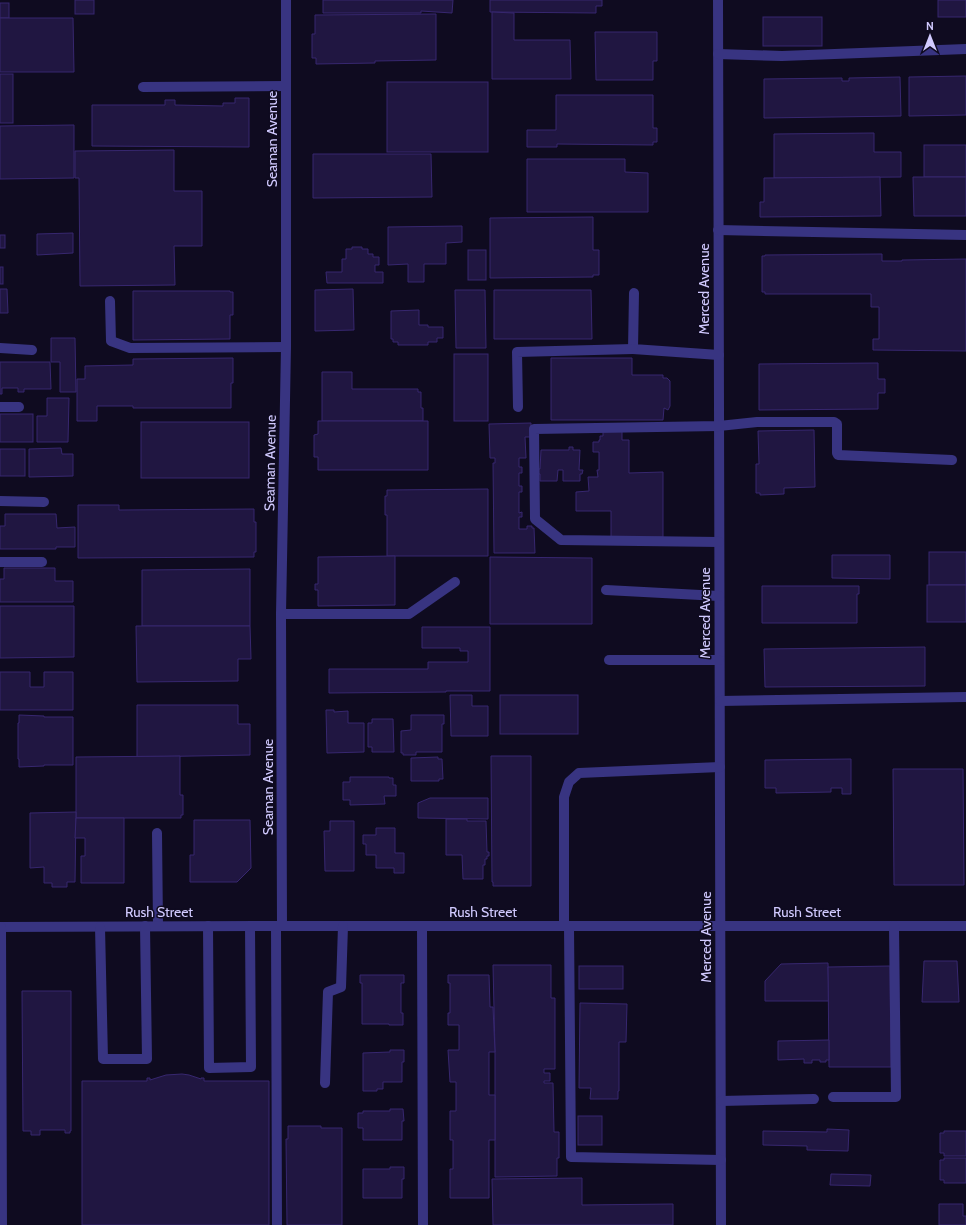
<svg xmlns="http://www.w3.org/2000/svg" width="966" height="1225" font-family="Cabin,sans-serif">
<rect width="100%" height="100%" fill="#0f0b20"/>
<g fill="#201641" stroke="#37276f">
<rect x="75" y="0" width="19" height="14"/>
<path d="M323 0H453L452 13 421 11V13H323Z"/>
<path d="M490 0H602V6H596V13L490 12Z"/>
<rect x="938" y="0" width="28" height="17"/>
<rect x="0" y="3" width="9" height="15"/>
<path d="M492 12 514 13V40H570L571 79H492Z"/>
<path d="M436 14V60L375 61V63L316 64V58H312V34H315V15Z"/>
<rect x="763" y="17" width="59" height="29"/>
<path d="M0 18H73L74 72H0Z"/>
<path d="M595 32H657V61H653V80H596Z"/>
<rect x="0" y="74" width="13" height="49"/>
<path d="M966 76V115L909 116V77Z"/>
<path d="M900 77 901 116 764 118V79L842 78V81H849V78Z"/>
<rect x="387" y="82" width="101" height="70"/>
<path d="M556 95H653V128H657V142H653V145L557 144V147H527V130H556Z"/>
<path d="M235 98H249V147L92 146V105H165V100H175V105L223 106V103H235Z"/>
<path d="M74 125V178L0 179V126Z"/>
<path d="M874 133V152H901V177L774 178V134Z"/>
<rect x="924" y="145" width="42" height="32"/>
<path d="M174 150V191H202V246H174L175 285 80 286 79 178H75V151Z"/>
<path d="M313 154H431L432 197 313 198Z"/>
<path d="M527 159H625V172L648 173V212H527Z"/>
<path d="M880 177 881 216 760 217V202H764V178Z"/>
<path d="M913 177H966V216H914Z"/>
<path d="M593 217V250H599V275H593V277L490 278V218Z"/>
<path d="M462 226V242L446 243V264H424V282H408V264L388 265V227Z"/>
<path d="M73 233V253L37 255V234Z"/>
<rect x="0" y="235" width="5" height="13"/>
<path d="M352 247H362V249H368V254H373V257H379V265H375V272H383V283H327L326 272H342V259H346V249H352Z"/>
<rect x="468" y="250" width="18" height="30"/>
<path d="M882 254V261H902V260L966 259V351L873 350V339H879V307H871V294H765V292H762V256H765V255Z"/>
<rect x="0" y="267" width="3" height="17"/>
<path d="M0 289H7L8 313H0Z"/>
<path d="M353 289 354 330 315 331V290Z"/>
<path d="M455 290H485L486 348H456Z"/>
<path d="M494 290H591L592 339H494Z"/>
<path d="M133 291H230V292H233V315H230V339L133 340Z"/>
<path d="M419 310V325H428V327H443V338H437V342H428V345H398V342H393V339H391V311Z"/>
<path d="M51 338H75L76 392H60V362H51Z"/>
<rect x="454" y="354" width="34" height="67"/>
<path d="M233 358V383H231V408H133V406H97V421H77V379H85V366L133 365V359Z"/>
<path d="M551 358H632V375H663V378H667L670 381V406L668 410 664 408 663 420H551Z"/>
<path d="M0 362H50L51 389H24V392H18V388H2V394H0Z"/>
<path d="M878 363V379H885V393H878V409L759 410V364Z"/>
<path d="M322 372H352V389H418V392H421V408H423V421H322Z"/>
<path d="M47 398H69L68 442H37V416H47Z"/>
<rect x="0" y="414" width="33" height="28"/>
<path d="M318 421H428V470H318V457H314V435L318 434Z"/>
<rect x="141" y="422" width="108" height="56"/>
<path d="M531 423V437H525L526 458H519V467H522V473H519V486H522V492H519V513L522 512V517H519V529H527V526H532V528H534L535 553H494L493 463H495V458H490L489 424Z"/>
<path d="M603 430H622V440H629V473L663 472V537L611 538V511H576V492L589 491 588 477H598L597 470H599V452H593V442H599V440H600V436H603Z"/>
<path d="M814 430 815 487 784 488V494L760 495V493H756V464H759L758 431Z"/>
<path d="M569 447H573V450H580L579 470H583L582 474H580V481H563V470H558L557 481H540V474H538V469H540L541 450H569Z"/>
<path d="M61 448 62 454H73V476L29 477V449Z"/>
<rect x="0" y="449" width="25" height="27"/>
<path d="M488 489V556H387V515H385V496H387V490Z"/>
<path d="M78 505H119V510L254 509V522H256V552H254V557L78 558Z"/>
<path d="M5 514H56L57 528 75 527V547H56V549H0V526H5Z"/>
<rect x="929" y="552" width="37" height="33"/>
<path d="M832 555H890V579L832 578Z"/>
<path d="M395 556V605L318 606V590H315V584H318V557Z"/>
<path d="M490 557 592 558V624H490Z"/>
<path d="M4 568H55V581H73V602H0V579H4Z"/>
<path d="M250 569V626H142V570Z"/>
<rect x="927" y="585" width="39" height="37"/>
<path d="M762 586H859V594H857V623H762Z"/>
<path d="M0 606H74V657L0 658Z"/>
<path d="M136 626H250L251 659H238V681L137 682Z"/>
<path d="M422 627H490V691H446V692L329 693V669H428V662H468V651H460V648H422Z"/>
<path d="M925 647V686L765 687 764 649Z"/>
<path d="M0 672H30V687H44V672H73V710H0Z"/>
<path d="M450 695H472V706H488V736H451Z"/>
<rect x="500" y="695" width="78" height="39"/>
<path d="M137 705H238V724H250V755L137 757Z"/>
<path d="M326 710H334V712L348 711V723H364V752L327 753Z"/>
<path d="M19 715 44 716V717H73V765H44V766L19 767V759H18V723H19Z"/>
<path d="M411 715H444V724H442V752H416V755H403V753H401V731L411 730Z"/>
<path d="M372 719H393L394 752H372V747H368V723H372Z"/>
<path d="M180 756V795H183V815H181V818H76V757Z"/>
<path d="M491 756H531V886H493V882H492Z"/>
<path d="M438 757V759H442L443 779H439V781H411V758Z"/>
<path d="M851 759V794H842V788H831V792L776 793V788H765V760Z"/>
<path d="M893 769H963L964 885H894Z"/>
<path d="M350 777H389V778H393V785H396V796H384L385 804 350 805V800H343V782H350Z"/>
<path d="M430 798H488V819L418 818V803Z"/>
<path d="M76 812 75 882H67V887H52V883H44V867L30 868V813Z"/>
<path d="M76 818H124V883H81V856H85V838H75Z"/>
<path d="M446 819H467V821H486L487 852H489V856H487V859H485V865H483V879H463L462 855H446Z"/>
<path d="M194 820H250L251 868 237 882H190V855H194Z"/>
<path d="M330 821H354V871H325L324 831H330Z"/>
<path d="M376 828H395V853H404V873H394V868H376V855H366V844H363V835H376Z"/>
<path d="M924 961H957L959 1002H922Z"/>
<path d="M828 963 829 1001H765V981L781 964Z"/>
<path d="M493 965H551V998H555V1069H544V1073H550V1081H544V1083H553L554 1132H559V1158H557V1176L495 1177V1052Z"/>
<rect x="579" y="966" width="44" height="23"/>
<path d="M890 966 891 1067H829L828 967Z"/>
<path d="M360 975H404V983H401V1013H403V1025H389V1024H362V983H360Z"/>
<path d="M448 975H489L490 1007H493L495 1052H489V1095H495V1140H489V1198H450V1169H453V1140H450V1111H456V1082H450L448 1050H459V1025H448V1013H450V983H448Z"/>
<path d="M22 991H71V1131H70V1133H65V1130H40V1135H31V1131H23Z"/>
<path d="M580 1003 627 1004 626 1042H619V1091H618V1099H590L591 1088H579Z"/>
<path d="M829 1040V1060H826V1062H820V1060H812V1063H804V1059L778 1060V1041Z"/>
<path d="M390 1050H404V1062H402V1082H383V1089H377V1091H363V1053L390 1052Z"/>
<path d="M182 1074 189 1075 201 1079V1078H204V1081H269V1225H82V1081H147V1078H150V1080L166 1075Z"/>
<path d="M390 1109H403L404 1121H402V1140H363V1128H358V1113H363V1111H390Z"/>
<rect x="578" y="1116" width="24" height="29"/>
<path d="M288 1126H321V1128H342V1225H287L286 1139H288Z"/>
<path d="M827 1129 849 1130 848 1151 807 1150V1146L763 1145V1131L827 1132Z"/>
<path d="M944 1131H966V1156H944V1153H940V1133H944Z"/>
<path d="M944 1158H966V1183H944V1180H940V1160H944Z"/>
<path d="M390 1167H404V1179H402V1198H363V1169H390Z"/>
<path d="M831 1174 871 1175 870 1186 830 1185Z"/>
<path d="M582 1178V1205L673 1204V1225H493L492 1179Z"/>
<path d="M939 1204H963V1216H966V1225H939Z"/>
</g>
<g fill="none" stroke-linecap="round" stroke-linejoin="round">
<g stroke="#383481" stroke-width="10">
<path d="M718 0 721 1225"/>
<path d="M718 54 782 56 966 49"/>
<path d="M143 87 286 86"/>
<path d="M718 230 966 235"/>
<path d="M634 293 633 349 719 355"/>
<path d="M110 301 111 341 130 348 286 347"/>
<path d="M0 348 32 350"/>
<path d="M0 407H19"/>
<path d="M518 407 517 352 633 349"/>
<path d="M0 501 44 502"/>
<path d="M719 542 561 540 535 519 534 429 719 426 757 422H834L837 424V453L838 455 952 460"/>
<path d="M0 562H42"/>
<path d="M606 590 719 596"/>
<path d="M281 614H409L455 582"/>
<path d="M609 660H719"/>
<path d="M720 701 966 697"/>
<path d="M157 833 158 926"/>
<path d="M208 926 209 1068 251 1067 250 926"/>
<path d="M276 926 277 1225"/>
<path d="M282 926 281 614 286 347V0"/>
<path d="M422 926 423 1225"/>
<path d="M564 926V797L569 782 579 773 720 767"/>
<path d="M569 926 571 1157 721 1160"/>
<path d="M0 927 276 926H966"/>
<path d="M1 927 2 1225"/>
<path d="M100 927 103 1059H147L145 926"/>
<path d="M325 1083 328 992 341 987 343 926"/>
<path d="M833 1097H896L894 926"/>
<path d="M721 1101 814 1099"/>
</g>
</g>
<g text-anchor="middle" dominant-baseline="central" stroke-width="3" stroke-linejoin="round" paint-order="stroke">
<g font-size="14" fill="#d1caff" stroke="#0f0b20">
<text transform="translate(272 139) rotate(-90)">Seaman Avenue</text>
<text transform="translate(704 289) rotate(-90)">Merced Avenue</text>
<text transform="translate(270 463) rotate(-89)">Seaman Avenue</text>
<text transform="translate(705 613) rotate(-90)">Merced Avenue</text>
<text transform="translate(268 787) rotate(-90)">Seaman Avenue</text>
<text x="159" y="912">Rush Street</text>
<text x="483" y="912">Rush Street</text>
<text x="807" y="912">Rush Street</text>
<text transform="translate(706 937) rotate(-90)">Merced Avenue</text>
</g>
</g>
<g transform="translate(930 36)" stroke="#0f0b20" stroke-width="3" paint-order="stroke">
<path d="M0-3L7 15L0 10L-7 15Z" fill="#d1caff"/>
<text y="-6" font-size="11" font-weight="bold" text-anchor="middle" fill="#d1caff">N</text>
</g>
</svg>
